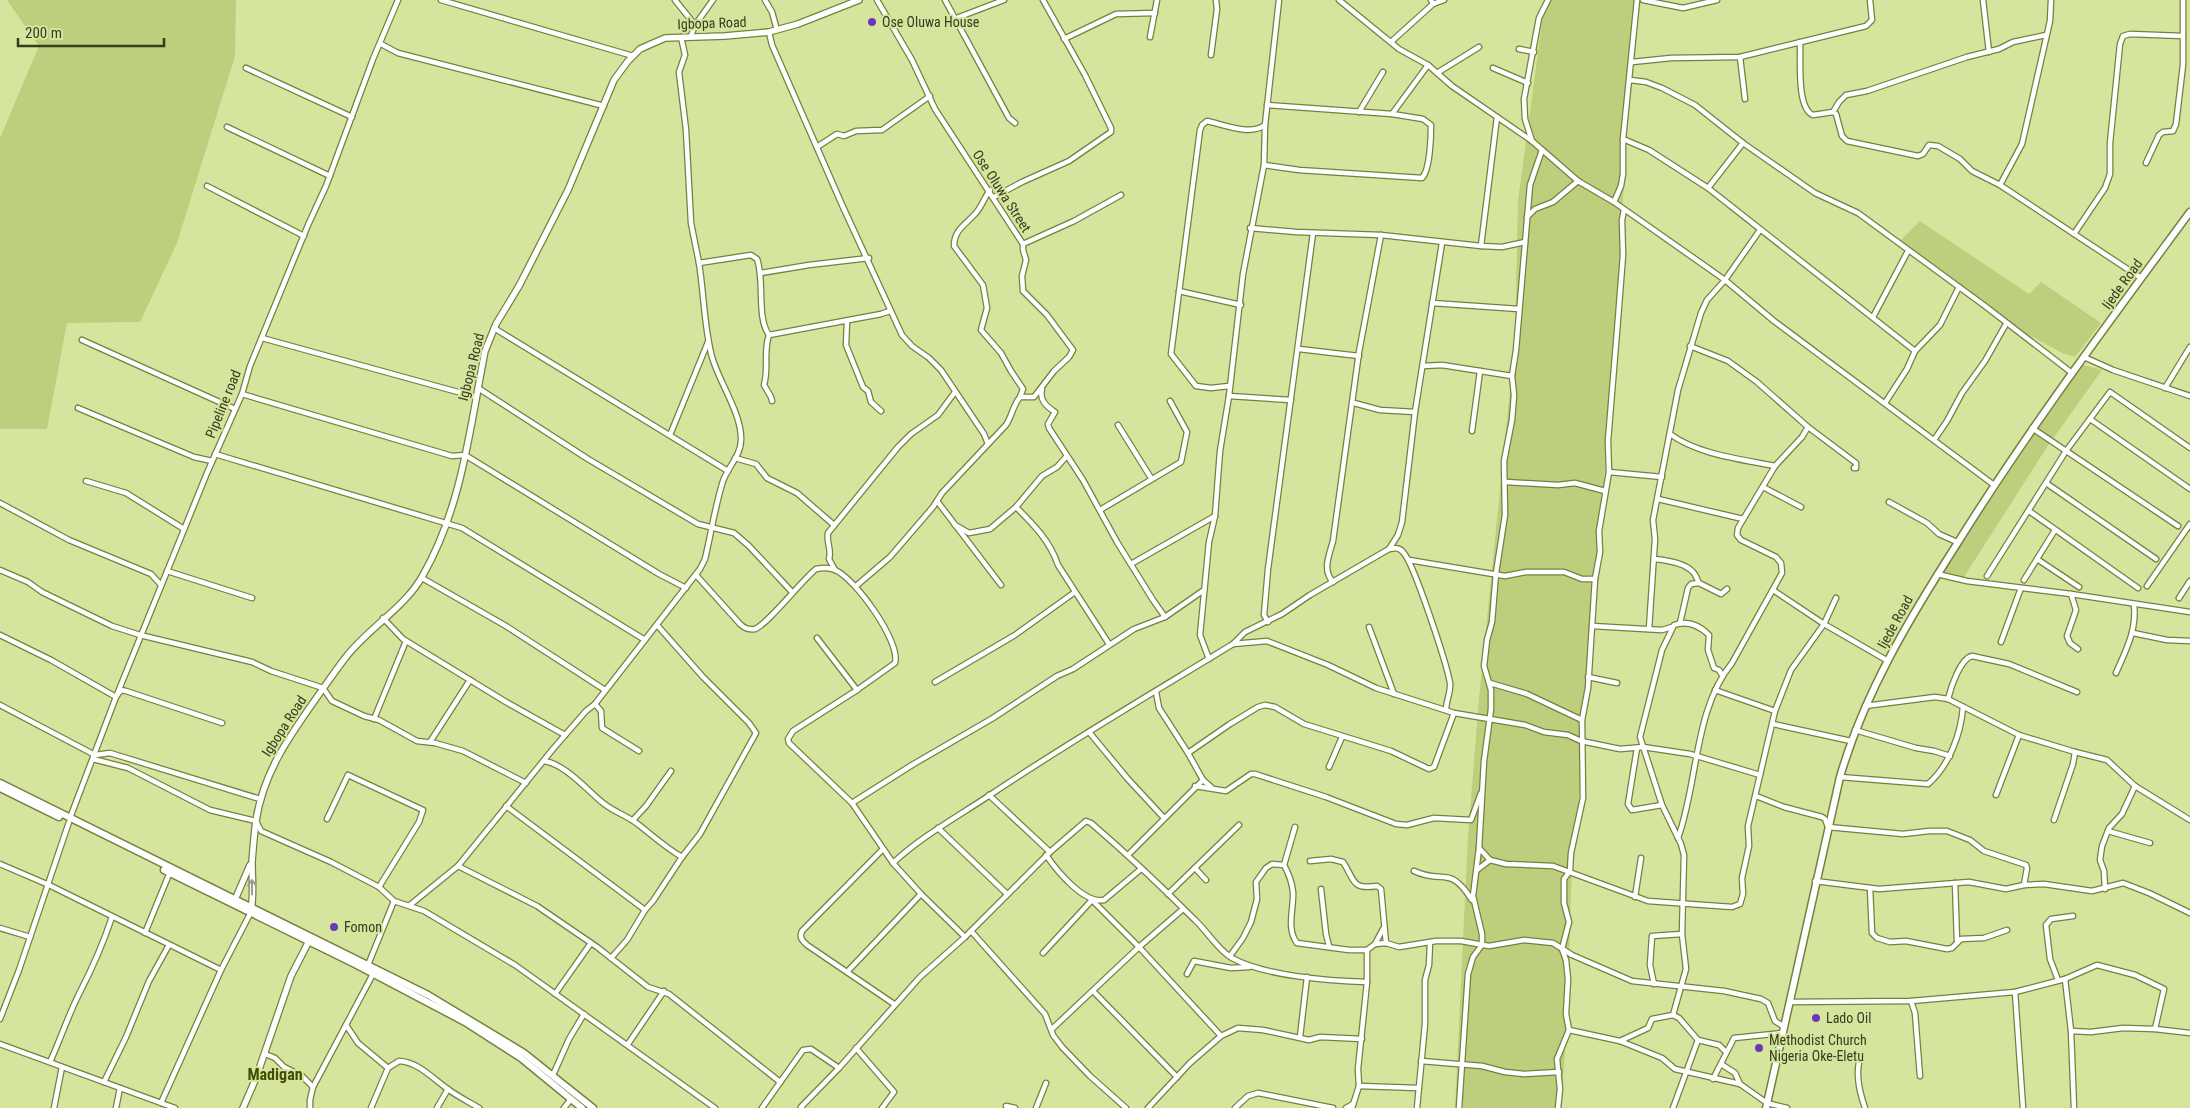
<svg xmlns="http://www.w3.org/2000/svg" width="2190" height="1108" font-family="'Roboto Condensed',sans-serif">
<rect width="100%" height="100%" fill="#d6e59e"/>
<g fill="#bdce7c">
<path d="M7 0H236L235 56 177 243 140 322 67 323 47 429H0V138L39 46Z"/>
<path d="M1545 0H1639L1625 157 1621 242 1595 607 1571 890 1568 1010 1561 1108H1455L1468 836 1479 699 1515 340 1518 201Z"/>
<path d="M1920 221 2029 294 2041 282 2101 323 2075 357 2062 353 2020 330 1899 242Z"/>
<path d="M2083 365 2102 370 2047 447 1964 577H1958L1944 572 2003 477 2079 368Z"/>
</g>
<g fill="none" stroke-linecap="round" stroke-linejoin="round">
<defs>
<g id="minor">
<path d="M441 0 633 56"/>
<path d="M675 0 695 25"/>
<path d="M765 0 772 12 777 30"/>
<path d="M945 0 1009 118 1015 123"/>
<path d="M1339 0 1399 49 1428 65 1452 86 1532 141 1578 181 1614 202 1725 280 1774 321 1994 485"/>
<path d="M1643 0 1683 8 1717 0"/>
<path d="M1983 0 1989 52"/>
<path d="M1433 4 1444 0"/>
<path d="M954 19 1004 0"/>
<path d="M769 32 772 45 843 207 902 335 912 346 929 358 941 370 984 434 988 444"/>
<path d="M691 36 695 25 713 0"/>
<path d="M1150 37 1157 0"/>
<path d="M1064 39 1116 14 1155 13"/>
<path d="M1392 41 1433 4 1431 0"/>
<path d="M1800 42C1801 58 1796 108 1813 115L1833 112 1839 102 1846 95 1867 91 1967 57 1999 49 2013 42 2046 35"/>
<path d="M381 44 398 53 604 106"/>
<path d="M1519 49 1534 52"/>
<path d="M1211 55 1217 9 1216 0"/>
<path d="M1740 57 1745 99"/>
<path d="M1632 62 1671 58 1740 57 1866 26 1872 20 1870 0"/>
<path d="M246 68 352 117"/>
<path d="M1493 68 1528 83"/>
<path d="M1437 73 1479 47"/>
<path d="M1630 80 1646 82 1662 88 1695 105 1743 143 1815 193 1858 213 1985 306 2072 373"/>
<path d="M1267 105 1392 114 1428 65"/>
<path d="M1359 112 1383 72"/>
<path d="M1833 112 1836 114 1842 136 1847 141 1918 156 1923 154 1929 145 1938 146 1960 159 1972 171 2000 185 2141 278"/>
<path d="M227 127 330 176"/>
<path d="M1623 139 1649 150 1708 188 1915 351"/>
<path d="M1532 141 1525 119 1524 99 1539 18 1548 0"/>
<path d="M817 147 837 134 844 136 856 131 882 130 930 96"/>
<path d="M2146 163 2159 135 2163 132 2173 131 2176 124 2183 65V0"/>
<path d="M1264 165 1299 170 1422 178C1430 170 1431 137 1431 125L1423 119 1392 114"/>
<path d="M2000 185 2022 144 2050 21 2051 0"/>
<path d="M207 186 304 236"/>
<path d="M1708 188 1743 143"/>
<path d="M990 190C984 198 981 208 975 214 965 225 954 230 954 246L983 285 987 308 981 330 1001 353 1011 371 1023 389 1020 397"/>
<path d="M994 197 1022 182 1069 161 1111 132V128L1085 75 1043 0"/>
<path d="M1614 202 1621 186 1623 174V139L1637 0"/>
<path d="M1527 217 1535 209 1553 202 1578 181"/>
<path d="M1250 228 1296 232 1381 235 1481 246 1497 117"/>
<path d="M2074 234 2105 188 2110 174V143L2120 44 2123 36 2130 34 2183 36"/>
<path d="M1023 244 1074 221 1121 195"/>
<path d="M1481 246 1502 247 1525 242"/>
<path d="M699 263 751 255 757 259C765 281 756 317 769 335 763 352 769 368 764 385L771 397 772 401"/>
<path d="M761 273 809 265 869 258"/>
<path d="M1179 291 1241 305"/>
<path d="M1432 303 1519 309"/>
<path d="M1873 317 1908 251"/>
<path d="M847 321 846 345 863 387 868 391 871 402 881 411"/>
<path d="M494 328 728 471"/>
<path d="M769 335 881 314 890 311"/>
<path d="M262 338 476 397"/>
<path d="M82 340 235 409"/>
<path d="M1299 349 1359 356"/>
<path d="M2084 357 2113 370 2190 396"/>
<path d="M1423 366 1442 365 1512 376"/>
<path d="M1229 386 1211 388 1196 386 1171 354 1200 130 1202 125 1207 121C1225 125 1250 136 1265 125"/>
<path d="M478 388 588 459 698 524 734 533 749 546 792 592"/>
<path d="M2165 388 2190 347"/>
<path d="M1042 389C1039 400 1046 406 1055 412L1048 424 1049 428 1083 480 1117 542 1153 600 1165 617"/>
<path d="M242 394 452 456 465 455 659 574 686 588"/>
<path d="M1229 396 1291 400"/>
<path d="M1354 403 1380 410 1415 412"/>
<path d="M1885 403 1907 369 1915 351 1940 325 1959 287"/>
<path d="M78 408 194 457 212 461"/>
<path d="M2090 419 2190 489"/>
<path d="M1118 425 1151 478"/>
<path d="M1808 427 1856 463V468H1854"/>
<path d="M2032 428 2178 526"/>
<path d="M1472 431 1480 371"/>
<path d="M1670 434C1699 455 1741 459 1775 466"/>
<path d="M670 435 708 342"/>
<path d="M1934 440 1947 421 1962 393 1985 361 2006 324"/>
<path d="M215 454 462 528 645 640"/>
<path d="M735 458 756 464 767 478 797 493 834 525"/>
<path d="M1609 472 1662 477"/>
<path d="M86 481 126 493 184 529"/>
<path d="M1506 482 1558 485 1575 483 1605 491"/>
<path d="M2046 483 2156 559"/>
<path d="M1763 487 1801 507"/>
<path d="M1658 499 1743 519"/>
<path d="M937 501 1001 585"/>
<path d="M1889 502 1927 523 1939 534 1957 542"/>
<path d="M0 503 69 540 151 574 161 585"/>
<path d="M1016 507C1034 525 1050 541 1058 565L1109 644"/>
<path d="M1100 510 1181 462 1187 432 1170 401"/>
<path d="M2029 511 2138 588"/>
<path d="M955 525 969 533 990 529 1016 507 1042 476 1057 467 1066 457"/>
<path d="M1389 549 1398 535 1402 522 1415 412 1442 243"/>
<path d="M1654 559C1665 560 1685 563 1693 572 1696 575 1697 579 1699 583L1721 594 1727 589"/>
<path d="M2037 559 2079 587"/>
<path d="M1409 560 1505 576 1526 572H1564L1582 579H1595"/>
<path d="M1131 564 1215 516"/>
<path d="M0 570 28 582 42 592 112 626 140 635 252 662 271 671 323 688 332 701 364 716 379 720 417 741 435 743 463 751 526 783"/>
<path d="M835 570 829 559C832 550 826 542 828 533L898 447 911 434 938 415 955 392"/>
<path d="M167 571 252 598"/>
<path d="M1937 574 1967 581 2071 594 2190 612"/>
<path d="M696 575 740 624C744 628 749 630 755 629 767 625 802 580 816 569 821 568 829 567 835 570 855 578 901 642 895 663L857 690 793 731 788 739 789 743 852 803 893 863 921 894 965 937"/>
<path d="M1987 576 2066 451 2110 392 2190 448"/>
<path d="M422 578 506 626 605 690"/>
<path d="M2024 580 2055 530"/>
<path d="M1333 582C1322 570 1329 556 1333 541L1359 352 1381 235"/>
<path d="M856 586 890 557 933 507 942 493 1006 425C1012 416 1013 405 1020 397H1034L1054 371 1069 357 1073 350 1047 315 1023 291 1022 276 1026 260 1023 250V244L935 109 912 60 877 0"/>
<path d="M2147 586 2190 524"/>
<path d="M1773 590 1824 624 1888 661"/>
<path d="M2071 594 2076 610 2067 636 2070 643 2078 649"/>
<path d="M2179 598 2190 581"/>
<path d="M383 618 403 639 506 702 565 735"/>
<path d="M1268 622 1264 615 1268 569 1313 233"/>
<path d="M1680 623 1688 588 1691 584 1699 583"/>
<path d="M1592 626 1662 630 1672 627"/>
<path d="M1369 627 1394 694"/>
<path d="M1649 629 1655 539 1653 520 1678 390 1701 313 1707 300 1725 280 1760 230"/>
<path d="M2133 633 2167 640 2190 641"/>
<path d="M0 635 51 660 116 697 121 690 126 691 222 723"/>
<path d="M817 638 857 690"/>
<path d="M2001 642 2021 588"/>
<path d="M1233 644 1267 641 1328 665 1376 688 1454 713 1525 725 1544 732 1568 735 1581 741 1620 749 1643 747 1690 754 1760 775"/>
<path d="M1209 659 1200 635 1209 542 1215 516 1220 451 1229 396 1243 274 1264 165 1265 125 1279 0"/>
<path d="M2116 673C2126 650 2137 630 2134 604"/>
<path d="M1588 677 1617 683"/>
<path d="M935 682 1015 635 1075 592"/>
<path d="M1490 683 1527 694 1582 720"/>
<path d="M1715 690 1775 711"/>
<path d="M1156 692 1159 708 1188 753 1203 780 1211 787"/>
<path d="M1948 699C1951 687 1960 659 1972 656L2009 664 2077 692"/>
<path d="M595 704 601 711 602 728 639 751"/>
<path d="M0 705 95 755 110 753 260 799"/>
<path d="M1865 706 1935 697 1948 699 2019 735 2075 752 2107 760 2135 786 2190 820"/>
<path d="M374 719 406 641"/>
<path d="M1773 724 1851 741"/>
<path d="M1855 730 1916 748 1934 751 1950 756"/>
<path d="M1089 732 1127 778 1164 818"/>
<path d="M430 742 470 680"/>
<path d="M1637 748 1628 804 1632 810 1662 805"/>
<path d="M1188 753 1230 724 1258 707 1265 705 1275 707 1304 724 1391 751 1429 769 1434 767 1454 713"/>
<path d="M93 759 128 768 210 810 256 821 261 831 331 862 379 887 394 901 424 911 515 965 715 1108"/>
<path d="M544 761C565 764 587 790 603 803 614 812 628 816 639 825 653 836 666 848 682 857"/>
<path d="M1329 767 1342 737"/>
<path d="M1840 777 1928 784C1949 766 1961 734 1963 707"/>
<path d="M1195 786 1226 791 1251 774H1255L1326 797 1396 824 1407 825 1434 818 1471 820 1481 793"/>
<path d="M989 795 1050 852"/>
<path d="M1996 795 2019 735"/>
<path d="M1756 796 1784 807 1822 817 1825 819 1828 827 1903 834 1929 831H1947L1970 840 1984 851 2026 865 2027 868 2024 885"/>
<path d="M852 803 912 765 993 718 1057 676 1073 669 1134 629 1165 617 1204 590"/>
<path d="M506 806 645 910"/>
<path d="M70 818 116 697 207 473 242 394 250 366 308 225 326 186 373 59 398 0"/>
<path d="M327 819 348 775 423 810 419 822 379 887"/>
<path d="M633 820 646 806 671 771"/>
<path d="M2054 820 2073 764 2075 752"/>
<path d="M1295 827 1284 865C1289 874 1292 882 1293 892 1294 908 1286 929 1297 943L1349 950H1367L1375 944 1386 943 1399 947 1436 941H1461L1489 946 1524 940 1553 943 1572 955 1632 981 1724 991 1761 999 1768 1003 1775 1021 1783 1026"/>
<path d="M938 828 1007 894"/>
<path d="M2108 831 2150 843"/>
<path d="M1678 838C1698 783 1694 709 1732 663L1782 573 1781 563 1776 557 1741 540 1737 535 1738 528 1775 466 1802 437 1808 427 1757 382 1728 361 1690 346"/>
<path d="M1479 848 1490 860"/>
<path d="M883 849 802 931C799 938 802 940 807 945L894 1004"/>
<path d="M1046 855C1057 871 1084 904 1104 900L1141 869"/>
<path d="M1128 855 1203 780"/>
<path d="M1310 861 1331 859 1343 862C1355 880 1351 890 1377 886L1381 889 1386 943"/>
<path d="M893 863C922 836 957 817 990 795 1069 742 1151 694 1233 644L1245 632 1282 614 1310 595 1389 549C1394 548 1399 547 1403 552 1414 563 1447 665 1450 683 1451 692 1446 701 1446 710"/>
<path d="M0 864 49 885 221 970"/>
<path d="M458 866 537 906 597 947 648 987 669 994 780 1082"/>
<path d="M1195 868 1206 880"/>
<path d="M1477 870 1490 860 1506 864 1553 866 1648 901 1732 907 1740 904 1743 894 1742 878 1749 846 1748 826 1775 711 1791 670 1824 624 1836 598"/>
<path d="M1414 871C1444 885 1449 864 1472 900"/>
<path d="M1815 881 1879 889 1969 882 2006 889 2024 885 2044 884 2092 891 2123 883 2149 893 2190 913"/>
<path d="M1955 883 1957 941"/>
<path d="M1870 888 1872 933 1877 938 1890 942 1906 941 1947 949 1952 948 1961 939 1984 938 2007 930"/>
<path d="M1321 889 1326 934 1329 946"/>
<path d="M2105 889 2104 871 2100 860 2102 846 2109 828 2122 814 2135 786"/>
<path d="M1168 894 1239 825"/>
<path d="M1635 897 1641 858"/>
<path d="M410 905 458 866 553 749 586 711 595 704 700 569 705 559C711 534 715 506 723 481 728 467 741 455 741 440 742 414 719 382 712 357 704 327 704 294 699 263L691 223 686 130 679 72 685 55 681 37"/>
<path d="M0 928 30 937"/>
<path d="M971 931 1045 1014 1053 1035 1062 1047 1090 1076 1126 1108"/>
<path d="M145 933 170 872"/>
<path d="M1375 944 1383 929"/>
<path d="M1043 953 1092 900 1139 947 1221 1036"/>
<path d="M1230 956 1243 938 1251 922 1257 899 1256 882 1266 868 1272 864 1284 865"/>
<path d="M611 958 627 940 645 910 653 901 682 857 700 834 756 733 749 723 703 677 657 625"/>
<path d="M368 965 394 901"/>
<path d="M847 972 921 894"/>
<path d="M1187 974 1194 961 1231 968 1249 967"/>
<path d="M2065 979 2071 1031 2074 1108"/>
<path d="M2058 980 2050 959 2046 925 2051 919 2073 916"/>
<path d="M1654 984 1650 965 1652 936 1682 934"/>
<path d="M1093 991 1177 1077"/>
<path d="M2015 992 2023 1108"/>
<path d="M555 994 591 943"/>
<path d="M1911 1001 1915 1013 1920 1076"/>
<path d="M1789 1002 1911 1001 2015 992 2065 979 2097 965 2135 975 2164 989 2155 1029"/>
<path d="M1673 1015 1686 969 1682 934 1684 855 1681 844 1662 805 1640 737 1662 650 1674 625C1688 620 1699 625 1709 635L1708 650 1714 668 1719 670 1722 675"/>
<path d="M0 1019 19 970 69 822"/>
<path d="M346 1025 358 1043 388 1068 371 1108"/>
<path d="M1052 1029 1139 947 1183 909"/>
<path d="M1569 1030 1620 1041 1662 1058 1675 1069 1740 1084 1767 1103 1787 1108"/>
<path d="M2071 1031 2091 1032 2123 1028 2155 1029 2190 1033"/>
<path d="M1300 1037 1307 977"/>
<path d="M1620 1041 1648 1028 1652 1019 1673 1015 1679 1018 1698 1040 1719 1045 1726 1052"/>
<path d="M0 1044 175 1108"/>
<path d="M628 1044 664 991"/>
<path d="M856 1048 894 1092 882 1108"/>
<path d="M265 1054 275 1058 284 1067 302 1076 313 1087"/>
<path d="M1421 1061 1482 1066 1505 1072 1524 1074 1559 1072"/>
<path d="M50 1062C60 1040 68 1016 79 994 92 969 103 944 112 917"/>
<path d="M1859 1062C1856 1078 1860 1093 1865 1108"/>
<path d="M1721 1064 1735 1073 1740 1084"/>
<path d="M388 1068 399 1061C419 1062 433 1079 449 1090 459 1097 469 1102 479 1108"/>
<path d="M553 1075 569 1039 584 1014"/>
<path d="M1713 1079 1734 1038 1782 1033"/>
<path d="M104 1082 126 1037 149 981 169 945"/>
<path d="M1359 1086 1418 1088"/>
<path d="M161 1103 221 970 251 912"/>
<path d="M1006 1106 1015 1108"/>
<path d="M54 1108 62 1067"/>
<path d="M116 1108 120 1088"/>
<path d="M310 1108V1100L313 1087 373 974"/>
<path d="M437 1108 448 1089"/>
<path d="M564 1108 571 1099"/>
<path d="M762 1108 803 1050 811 1049 839 1068"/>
<path d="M802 1108 801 1107 839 1068 920 977 965 937 1050 852 1086 821 1091 823C1127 854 1162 887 1195 920 1207 931 1218 950 1232 958 1264 976 1331 981 1367 982"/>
<path d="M1036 1108 1046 1083"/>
<path d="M1148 1108 1190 1063 1221 1036 1238 1028 1263 1030 1309 1040 1320 1037 1362 1039"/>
<path d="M1235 1108 1248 1096 1258 1093 1333 1108"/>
<path d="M1346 1108 1353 1104"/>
<path d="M1352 1108 1359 1086 1358 1069 1367 982V950"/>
<path d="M1417 1108 1425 1024V980L1429 965 1430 942"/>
<path d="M1459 1108 1468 974 1473 957 1482 945V934L1473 896 1479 848 1484 761 1491 709V690L1484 666 1487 640 1492 622 1496 573 1505 515 1504 461 1512 420 1514 395 1512 376 1516 350 1530 185 1542 150"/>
<path d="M1558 1108 1560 1089 1557 1059 1569 1030 1566 1014 1568 979 1566 960 1562 949 1569 922 1564 903V879L1570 871 1571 853 1583 798 1582 720 1588 688 1595 579 1600 552 1599 531 1609 472 1608 441 1618 319 1623 255 1622 220 1624 210"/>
<path d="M1673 1108 1698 1040"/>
</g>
<g id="tertiary">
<path d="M234 902 250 865"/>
<path d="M251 911C254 895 252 879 252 862 253 849 254 835 256 821 263 774 288 738 315 700 325 686 335 671 346 657 368 628 406 607 423 575 462 507 470 427 485 351L496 324 519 286 568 190 614 80 628 61 640 49 665 38 725 36 769 32 798 24 859 0"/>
<path d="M243 1108 256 1078 291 976 309 941"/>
</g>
<g id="secondary">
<path d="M0 783 428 995 524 1053 593 1108"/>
<path d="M0 788 59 817"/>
<path d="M164 870 355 964 465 1022 521 1058 582 1108"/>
<path d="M1766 1108 1840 777C1864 694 1909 619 1955 547 2027 431 2109 322 2190 212"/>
</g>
</defs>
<use href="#minor" stroke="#74813e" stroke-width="7"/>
<use href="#tertiary" stroke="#74813e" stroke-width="8"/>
<use href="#secondary" stroke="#74813e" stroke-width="9"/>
<use href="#minor" stroke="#fff" stroke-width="4.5"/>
<use href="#tertiary" stroke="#fff" stroke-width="5.5"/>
<use href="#secondary" stroke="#fff" stroke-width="6"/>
</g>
<defs><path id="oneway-shaft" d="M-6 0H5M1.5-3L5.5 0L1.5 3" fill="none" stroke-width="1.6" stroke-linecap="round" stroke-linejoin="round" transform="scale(1.25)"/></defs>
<use stroke="#9a9e8f" href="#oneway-shaft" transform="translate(252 887) rotate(-90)"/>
<g fill="#6b39b0" stroke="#d6e59e" stroke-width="2">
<circle cx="872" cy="22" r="5"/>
<circle cx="334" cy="927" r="5"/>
<circle cx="1816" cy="1018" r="5"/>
<circle cx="1759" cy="1048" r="5"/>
</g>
<g text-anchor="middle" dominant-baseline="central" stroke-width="4" stroke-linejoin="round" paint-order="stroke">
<g font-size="14" fill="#363c1f" stroke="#d6e59e" text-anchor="start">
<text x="882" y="22">Ose Oluwa House</text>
<text x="344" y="927">Fomon</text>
<text x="1826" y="1018">Lado Oil</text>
<text x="1769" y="1040">Methodist Church<tspan x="1769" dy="16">Nigeria Oke-Eletu</tspan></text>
</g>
<g font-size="14" fill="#363c1f" stroke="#d6e59e">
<text transform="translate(712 23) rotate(-2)">Igbopa Road</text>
<text transform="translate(1002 191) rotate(57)">Ose Oluwa Street</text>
<text transform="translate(2122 284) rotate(-54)">Ijede Road</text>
<text transform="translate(471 367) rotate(-76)">Igbopa Road</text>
<text transform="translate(223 404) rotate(-68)">Pipeline road</text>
<text transform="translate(1895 622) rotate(-61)">Ijede Road</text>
<text transform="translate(284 726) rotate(-57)">Igbopa Road</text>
</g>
<g font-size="16" font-weight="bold" fill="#434e00" stroke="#d6e59e">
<text x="275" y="1074">Madigan</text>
</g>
</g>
<path d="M18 38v8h146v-8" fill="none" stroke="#363c1f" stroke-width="2.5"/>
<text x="25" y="38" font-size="15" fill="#363c1f" stroke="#d6e59e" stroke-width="4" paint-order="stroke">200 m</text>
</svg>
